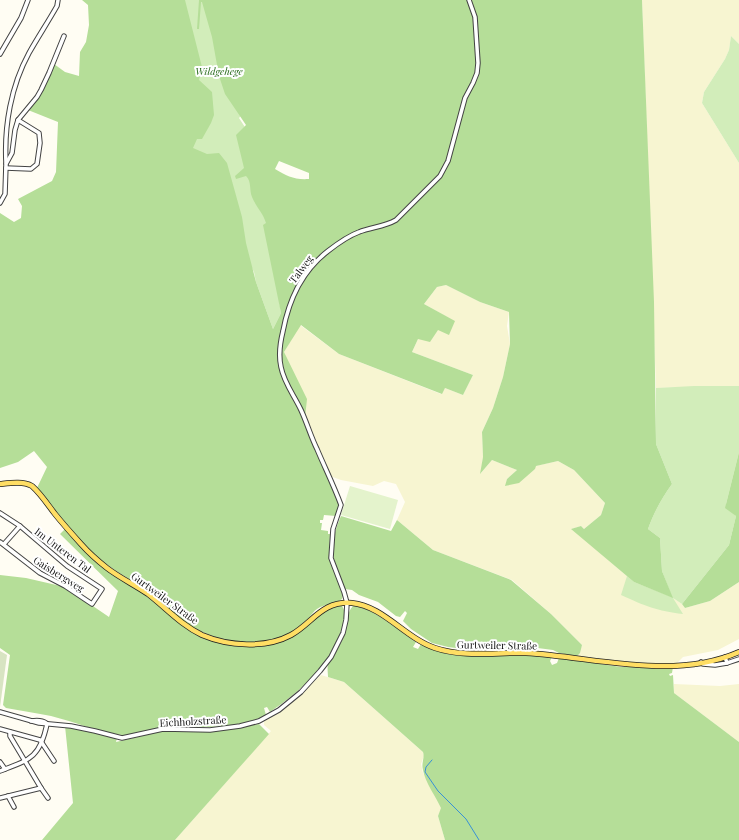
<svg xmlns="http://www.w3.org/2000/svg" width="739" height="840" font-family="'Playfair Display',serif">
<rect width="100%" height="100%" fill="#fffdf3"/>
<g fill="#f7f5d1">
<path d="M642 0H739V44L731 36 729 50 725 59 704 92 702 103 739 163V386L656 388Z"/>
<path d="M446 285 480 302 509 312 507 326 510 344 503 377 493 408 482 432 483 457 481 473 492 460 517 470 507 479 506 486 535 469V466L558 461 574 470 605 503 601 515 584 529 581 526 572 529 634 582 673 598 682 604 685 608 710 601 739 582V639L718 650 683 657 673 667H621L569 659 570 655 577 656 582 645 551 614 512 580 433 550 397 520 405 502 396 484 384 481 373 486 341 480 330 476 305 418 284 352 300 325 339 354 441 394 445 388 463 395 473 375 412 352 418 339 454 321 424 304 437 287Z"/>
<path d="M321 675 344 682 423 752 424 756 421 764 423 773 442 808 438 816 445 840H175L271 731 264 725V721L287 706Z"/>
<path d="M674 684 720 686 739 684V742L674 693Z"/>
</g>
<g fill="#d2edba">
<path d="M175 0H240L274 80 239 118 256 144 281 313 273 329 256 282 254 272 191 149Z"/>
<path d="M731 36 739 44V163L702 103 704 92 725 59 729 50Z"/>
<path d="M694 386H739V452L726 504 736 516 729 545 682 604 673 598 683 614C657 611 645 606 621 595L627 576 634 582 672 597 662 571 660 538 648 529C654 512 662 498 672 484L656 444V388Z"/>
</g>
<g fill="#b5de98" fill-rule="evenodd">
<path d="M82 0H185L203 71 200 76 199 80 212 92 214 115 211 123 202 139H197L193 148 207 154 219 153 227 163 242 217 246 243 256 282 273 329 281 313 263 225 266 223C263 213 256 207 252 197 249 190 252 182 246 176L236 179 235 176 244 168 236 135 246 125 225 94 219 76 212 37 202 2H201L199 29H197L199 0H642L654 302 656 444 672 484C662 498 654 512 648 529L660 538 662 571 673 598 634 582 571 529 581 526 584 529 601 515 605 503 574 470 558 461 536 466 535 469 519 483 505 486 507 479 517 470 492 460 480 474 483 457 482 432 493 408 503 377 510 344 509 312 480 302 446 285 437 287 424 304 455 321 449 335 438 330 430 342 418 339 412 352 473 375 463 395 445 388 442 394 339 354 301 325 284 352 307 399 305 418 339 505 336 516 324 515 323 520H320V523H322L321 530 328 531V534H330L329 558 343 594 342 599C335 604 324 604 317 609 314 611 311 615 309 618 303 623 296 629 290 633 255 653 208 640 179 618 168 610 159 600 149 592 132 580 112 570 96 556 74 536 56 511 37 488L47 467 34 451 18 462 0 468V213L14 222 21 218 22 206 18 199 52 181 56 172 58 122 28 110C40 95 47 82 54 64L65 72 79 76 80 52 86 42 89 25 88 5ZM279 161 309 173V179C294 180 287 176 275 169Z"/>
<path d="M739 452V582L710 601 685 608 682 604 729 545 736 516 725 508Z"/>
<path d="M341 516 391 531 397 520 433 550 511 580 551 614 582 645 580 653 577 656 559 653 553 650 530 647 464 649 448 647 432 643 411 629 403 621 407 613 405 611 400 617 396 616 378 602 359 595 352 590 345 589C332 560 328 546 341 516Z"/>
<path d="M65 529 86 552 147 595 191 631 233 645 282 641 328 609 336 606H342C346 612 345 617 343 624 335 661 300 692 270 712L267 707 264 708 266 715C235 732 198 725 164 728 152 729 132 736 122 735 98 732 75 722 51 716 37 713 21 711 6 708L3 705 10 655 0 648V575L26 578 65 587 109 617 118 591 60 534Z"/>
<path d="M353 606C371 606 401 632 416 642L413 647 418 649 421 644 447 654 464 656 531 654 552 657 550 661 552 665 557 663 559 658 621 667H673L672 673 669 674 670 676 673 675 674 693 739 742V840H445L438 816 441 808C436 797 425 782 423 770 421 763 425 758 423 752L344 682 328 677C328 673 327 668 328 664 333 653 342 645 345 633 348 624 346 613 353 606Z"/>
<path d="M259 724 269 734 175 840H42L73 803 65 726 97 732 117 738 116 742 163 731H210Z"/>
</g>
<path fill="#d8e4c2" d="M0 651 7 655 0 707Z"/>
<path fill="#e4f3cc" d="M350 486 398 500 390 529 341 515Z"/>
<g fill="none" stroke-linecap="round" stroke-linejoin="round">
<path stroke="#3891d5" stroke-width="1" d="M432 760 426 767 425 772 438 791 466 819 479 840"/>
<defs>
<g id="minor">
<path d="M0 54 21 18 28 0"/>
<path d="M6 163C4 126 11 86 29 53 38 37 48 22 57 6L58 0"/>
<path d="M6 168 31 169 37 164 40 143 39 133 18 120"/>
<path d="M0 203 5 194 6 164 12 153 15 130 18 120 37 97 41 90 49 73 64 36"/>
<path d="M0 513 20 526 67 566 102 589 92 604 65 586 40 573 0 542"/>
<path d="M4 544 20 526"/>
<path d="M701 662 703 664 715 665 727 663 725 657"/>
<path d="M727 663 739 659"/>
<path d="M0 712 39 723 71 726 95 731 122 738 163 729 210 730 240 726 259 721 279 710 301 692 320 671 331 657 343 633 346 620 347 603 344 592 331 558 333 529 341 505C334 486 325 468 317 449 311 437 307 423 301 410 294 395 284 383 281 367 278 354 280 343 283 331 289 299 302 271 328 251 337 244 348 236 359 232 371 227 384 227 396 220L440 176 448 161 465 98 473 83 477 73 478 63 475 17 469 0"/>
<path d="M31 721C37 720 42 720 46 723"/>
<path d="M0 729 40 740 54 761"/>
<path d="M0 762 5 769"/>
<path d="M0 771C29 760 40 758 47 724"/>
<path d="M41 788 48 798"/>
<path d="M8 796 14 807"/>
<path d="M0 798 41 788 10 736V732"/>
</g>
<path id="major" d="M0 484C10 483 23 481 32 486 41 494 48 505 55 514 63 524 72 534 81 544 89 553 98 561 107 568 120 578 135 585 148 594 166 608 181 625 202 635 228 646 265 649 291 635 314 622 321 601 352 603 383 606 405 638 435 648 465 658 496 652 526 653 595 657 673 681 739 652"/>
</defs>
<use href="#minor" stroke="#434343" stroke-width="5.5"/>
<use href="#major" stroke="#212121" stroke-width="6"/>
<use href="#minor" stroke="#fff" stroke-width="3.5"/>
<use href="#major" stroke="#ffde64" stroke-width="4.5"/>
</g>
<g text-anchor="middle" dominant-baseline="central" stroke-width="4" stroke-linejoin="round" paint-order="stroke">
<g font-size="10" font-style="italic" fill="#2a6d1c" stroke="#fff">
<text x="219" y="71">Wildgehege</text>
</g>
<g font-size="10" fill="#101010" stroke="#fff">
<text transform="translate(301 269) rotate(-53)">Talweg</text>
<text transform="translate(63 550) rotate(37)">Im Unteren Tal</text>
<text transform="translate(59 574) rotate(32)">Gaisbergweg</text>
<text transform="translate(165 598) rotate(36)">Gurtweiler Straße</text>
<text transform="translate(497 645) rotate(1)">Gurtweiler Straße</text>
<text transform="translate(193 721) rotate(-3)">Eichholzstraße</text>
</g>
</g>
</svg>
